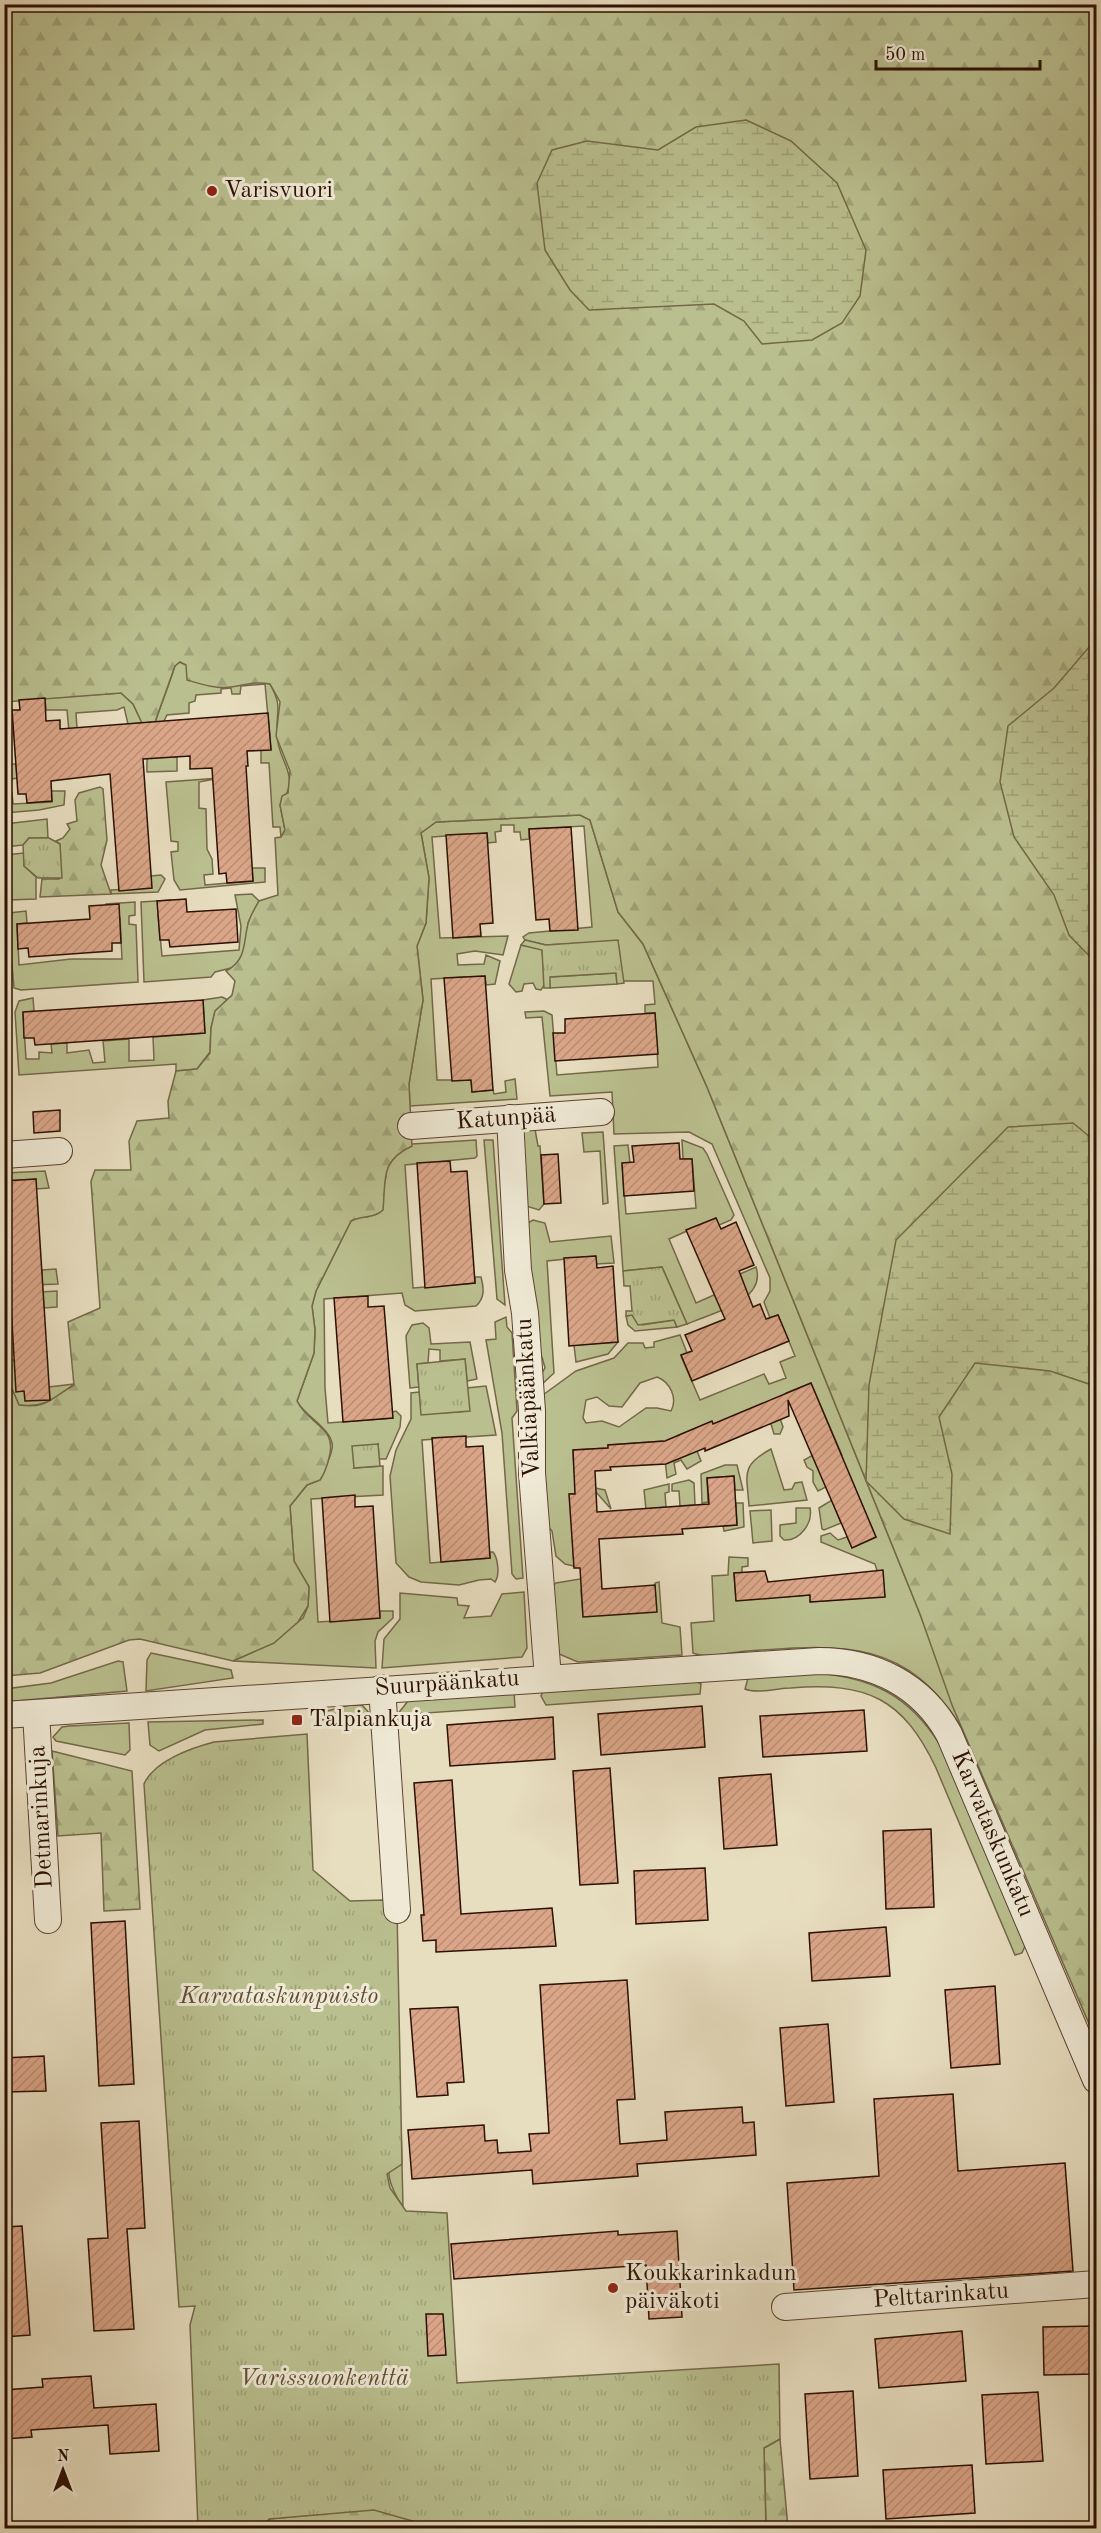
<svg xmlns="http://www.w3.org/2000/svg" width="1101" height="2533" font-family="'Old Standard TT',serif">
<defs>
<pattern id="forest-firs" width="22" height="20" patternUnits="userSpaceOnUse" patternTransform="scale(1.5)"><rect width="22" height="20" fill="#babf8f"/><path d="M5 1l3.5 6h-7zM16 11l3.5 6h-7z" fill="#a0a37a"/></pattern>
<pattern id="wetland-marsh" width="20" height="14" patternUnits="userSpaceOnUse" patternTransform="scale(1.5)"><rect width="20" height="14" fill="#babf8f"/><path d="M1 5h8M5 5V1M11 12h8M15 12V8" fill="none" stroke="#a0a37a"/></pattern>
<pattern id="park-tufts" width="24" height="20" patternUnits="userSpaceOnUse" patternTransform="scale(1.5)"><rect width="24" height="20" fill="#babf8f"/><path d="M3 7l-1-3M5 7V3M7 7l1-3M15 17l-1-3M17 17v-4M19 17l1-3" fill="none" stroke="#a0a37a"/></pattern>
<pattern id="building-hatch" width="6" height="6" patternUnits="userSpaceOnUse" patternTransform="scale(1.5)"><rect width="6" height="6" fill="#daa588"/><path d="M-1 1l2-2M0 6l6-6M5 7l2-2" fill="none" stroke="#bb8d74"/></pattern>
</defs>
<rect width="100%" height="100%" fill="#e7ddbf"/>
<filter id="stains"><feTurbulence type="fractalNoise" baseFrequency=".00333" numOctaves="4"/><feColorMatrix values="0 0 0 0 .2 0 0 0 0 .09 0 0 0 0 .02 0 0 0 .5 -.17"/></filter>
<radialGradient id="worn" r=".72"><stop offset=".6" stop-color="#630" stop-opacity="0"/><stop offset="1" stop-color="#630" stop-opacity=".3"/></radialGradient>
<g fill="#babf8f" stroke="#736848" stroke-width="1.5" fill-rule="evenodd">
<path d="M180 662 230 687 256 681 270 684C283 708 276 709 277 734 277 763 303 774 280 805L285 830 281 837 280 827H273L269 763H261V750L271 749 265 684 241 686 240 694H232L231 688 221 689V693L196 695 195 701 189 703V713L167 715 164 721 167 757H177V771L147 772C145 735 165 701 175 665Z"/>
<path d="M121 693 133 704 142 723 128 724 124 707 117 710 76 713 80 777 73 775 67 710H46L45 698Z"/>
<path d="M4 738 7 764H16L17 778 5 780Z"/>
<path d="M220 778 199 782V808L206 809 207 849 212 859 213 874 204 875 205 885 253 881 252 868H265V882L180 890 174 880 171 852 178 851V842L171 841 166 782Z"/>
<path d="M51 791H65L64 805 39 810 5 813V792L12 793 13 804 52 802Z"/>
<path d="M580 815 590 820 618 912 643 944 707 1087 920 1614 963 1730C907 1638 842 1644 747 1651 732 1652 706 1659 693 1653L691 1623 714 1621 712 1576 728 1575 729 1557 748 1558V1566L742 1567V1573H734L736 1600 810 1595 811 1602 885 1596 875 1564 821 1542V1536L830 1533 838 1540 847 1537 852 1547 876 1537 845 1465 826 1487 818 1491 813 1482V1471L807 1467 804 1460 813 1455 818 1466 842 1455 811 1383 786 1393 791 1404 777 1410 783 1427 780 1434H774L771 1424H713L711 1422 679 1435 697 1451 701 1461 687 1469 681 1460 674 1463 676 1474 667 1478 663 1441 608 1445V1448L573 1450 574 1472 595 1488 605 1490 611 1509 596 1492 570 1494 574 1566 565 1564 556 1556 552 1531 546 1524 540 1397 576 1371 614 1358 628 1343H643L645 1348 654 1347V1342L680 1335 687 1353 681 1356 700 1400 764 1374 769 1384 786 1378 780 1362 795 1356 778 1315 770 1318 764 1302 770 1291V1278L712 1144 689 1132 614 1134 612 1092 550 1096 542 1017 526 1018 525 1012 544 1011 552 1015 557 1075 658 1067 655 1013H645V1005L655 1004 653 981H622L618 941 546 945 525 940 523 937 529 933 592 927 584 826 529 829V839L521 840 520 832H514V825H501V831L495 832 496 842 488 843 487 833 432 837 440 938 508 936 503 955 475 951 457 954 458 965 484 964 486 955 500 961 495 984 486 985 485 976 431 979 437 1080H471L472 1092 493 1090 494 1094 506 1092 505 1081 515 1079 517 1099 410 1106 409 1084 423 1000 417 946 426 923 429 878 421 833 436 822ZM657 1377C670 1382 678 1398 671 1411L657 1408H646L619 1427 602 1421 586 1423 583 1418 586 1400 597 1397 609 1406 622 1407 640 1383Z"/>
<path d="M47 819 48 838H29L23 845 5 847V824Z"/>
<path d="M24 853V866L36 877V899L9 900 4 855Z"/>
<path d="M161 875 165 879 158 892 111 894V890L151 888V876Z"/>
<path d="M252 894 259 901 248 923 246 948 235 967 215 972 211 977 144 982 141 902 170 900 158 914 162 956 239 950 241 926 235 895Z"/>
<path d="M135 902V915L129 916V924L136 925 138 982 21 990 14 988 8 920 9 913 26 911 27 923 17 924 19 965 71 959H122L120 918H108L106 904Z"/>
<path d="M521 945 542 949 545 984 541 990 536 989 533 983 524 984 522 991 516 992 509 984Z"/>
<path d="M616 973 617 984 550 988 549 977Z"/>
<path d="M222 997 228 1000 215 1012 211 1028 210 1052 197 1069 176 1071V1064L19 1075 15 1012 19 1001 33 998 34 1011 23 1013 26 1059H39V1052L52 1053 51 1044 67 1043V1053L89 1050 93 1063 105 1062 103 1041 129 1039V1061L154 1060 153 1037 205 1033 203 1000Z"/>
<path d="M525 1129H535L538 1146H540L544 1204 539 1210 526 1206 522 1132Z"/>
<path d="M603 1132 608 1203 603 1204 600 1151 584 1152 582 1133Z"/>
<path d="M476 1140 477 1156 475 1158 405 1165 413 1288 475 1283V1277H481C484 1288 485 1298 476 1306L415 1311 405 1305 402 1293 324 1299 325 1388 328 1423 392 1418V1412L396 1411 401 1416 400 1427 386 1459H379L378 1444 354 1468 383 1466V1495L311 1499 318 1622 380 1618V1611H393V1618L378 1632 375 1641 376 1668 233 1661 264 1647 285 1632 303 1618 308 1606 309 1587 294 1561 290 1506 307 1485 320 1480C324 1470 330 1459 332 1449 336 1431 304 1416 297 1401L314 1353 315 1330 312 1306 316 1291 351 1221 359 1216 368 1217 386 1177V1168L398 1153 412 1144Z"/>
<path d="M484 1140H493L505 1305 497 1299Z"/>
<path d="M682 1140 703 1148 707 1154 734 1215 731 1220 719 1225 716 1218 669 1239 696 1303 743 1282 740 1274 756 1267C767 1302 711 1313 687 1324L662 1267 623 1271 614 1146 628 1145 630 1163 622 1164 626 1214 696 1208 692 1159H683Z"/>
<path d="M45 1171 49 1188 36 1189V1179L5 1181V1173Z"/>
<path d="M533 1220 545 1223 550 1242 611 1236 614 1263 596 1264 595 1256 547 1261 554 1373 540 1386 537 1381 545 1368 542 1357 537 1355 526 1224Z"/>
<path d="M56 1269 58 1284 5 1286 42 1282V1270Z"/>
<path d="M57 1291V1307L44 1308 43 1296 5 1299V1294Z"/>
<path d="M4 1313 11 1360H14L24 1391 50 1400 49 1387 74 1384C57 1399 42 1408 19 1405L9 1382 5 1380Z"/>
<path d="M632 1315 642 1325 674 1320 677 1327 635 1331 628 1325 626 1316Z"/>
<path d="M506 1317 507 1327 512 1333 517 1411 512 1418 523 1578 516 1579 512 1574 502 1433 486 1340 496 1339 495 1322Z"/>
<path d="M423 1323 429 1328 431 1344 470 1342 477 1379 467 1381 465 1359 440 1361V1350L429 1349 428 1363 417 1364 419 1387 410 1388 406 1336 412 1325Z"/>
<path d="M618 1342 608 1354 576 1362 574 1345Z"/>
<path d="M486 1386 496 1435 422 1440 430 1563 490 1558V1552H493C498 1558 500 1575 495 1582L491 1579 479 1580 459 1585 421 1582 409 1577 396 1563 390 1476 396 1450 411 1419V1393L419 1392 443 1413 469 1411 467 1388Z"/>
<path d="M771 1449 784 1490 792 1489 795 1483 802 1482 807 1500 749 1506C747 1474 740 1466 771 1449Z"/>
<path d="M725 1465H737L743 1490H735L734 1476 707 1478 708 1502 702 1503 701 1474Z"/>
<path d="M689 1480 694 1483 695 1505 680 1506 679 1491H672V1484Z"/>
<path d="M669 1484V1492L665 1493 666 1507 646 1509 644 1490Z"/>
<path d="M832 1500 841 1523 824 1530 822 1529 819 1508Z"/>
<path d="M736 1503H743L744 1527 724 1531 723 1526 737 1525Z"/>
<path d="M796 1508H810C813 1523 800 1541 784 1540L780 1536V1525L796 1523Z"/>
<path d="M771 1510 772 1541 753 1543 750 1511Z"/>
<path d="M586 1578 591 1589 581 1590 583 1616 656 1611 655 1583 659 1582 662 1623 680 1627 682 1655 578 1662 559 1654 547 1591 556 1583Z"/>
<path d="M524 1592 527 1648 522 1657 382 1668 384 1639 400 1619V1593L457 1598 458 1605 469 1606 464 1618 491 1616 502 1594Z"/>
<path d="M151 1653 231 1670 233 1678 146 1691 147 1660Z"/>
<path d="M118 1661 123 1662 127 1691 5 1702V1689L51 1683Z"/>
<path d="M817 1673C873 1678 910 1696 940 1745L1025 1946 1022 1953 1015 1955 936 1768C903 1698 867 1682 791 1688 778 1688 757 1694 745 1689L748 1678Z"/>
<path d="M696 1681 701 1684 700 1694 546 1705 541 1696 543 1691Z"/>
<path d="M514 1692 515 1707 397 1715 408 1701Z"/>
<path d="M350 1705H362L372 1716 321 1720 319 1713Z"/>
<path d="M263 1720V1724L205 1730 159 1751 150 1745 148 1722Z"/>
<path d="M129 1723 130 1750 125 1755 56 1741 53 1737 62 1727 69 1726Z"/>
<path d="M401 2123 403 2207C379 2171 390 2161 401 2123Z"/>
</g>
<g fill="url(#forest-firs)" stroke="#736848" stroke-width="1.5">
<path d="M5 5H1096V2040L952 1705 920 1614 707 1087 643 944 618 912 590 820 580 815 436 822 421 833 429 878 426 923 417 946 423 1000 409 1084 412 1146C380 1161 386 1178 383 1210 374 1219 362 1215 351 1221L316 1291 312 1306 315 1330 314 1353 297 1401C309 1426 338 1426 329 1458 327 1466 325 1473 320 1480L307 1485 290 1506 294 1561 309 1587 308 1606 298 1622 274 1643 233 1661 140 1639 129 1640 40 1673 5 1676V1380L9 1382 19 1405C48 1409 51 1398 74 1385L68 1322 100 1308 91 1181 95 1170H131L129 1141 137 1121 169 1118 168 1101 176 1071 197 1069 210 1053 211 1028 215 1011 232 995 235 981 226 971C247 960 243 943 248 924 250 916 255 908 259 901L278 895 275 838 281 837 285 830 280 805 282 796 288 793 290 771 276 736 280 702 270 684C255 681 246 685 231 687 216 689 201 684 187 680L186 665 180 662 175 666 155 722 142 723 133 704 121 693 5 702Z"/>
<path d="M100 787 103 789 107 840 101 865 111 894 40 897 42 879H59L60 844 56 841 63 838 70 829 67 824 77 821 75 800 79 793Z"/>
<path d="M52 1751 132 1771 140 1909 104 1911 101 1833 58 1836Z"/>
<path d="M780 2439 788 2528H766L764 2448Z"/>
<path d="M374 2509 437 2528H263L269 2519Z"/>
</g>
<g fill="url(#wetland-marsh)" stroke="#736848" stroke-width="1.5">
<path d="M746 120 791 141 837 183 866 250 860 296 842 323 812 340 762 344 744 321 714 304 589 310 570 290 545 250 537 183 552 150 587 141 658 150 696 127Z"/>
<path d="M1096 639V963L1069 935 1054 895 1014 837 1000 782 1008 726 1054 688Z"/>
<path d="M1073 1123 1096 1142V1369L1089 1384 1050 1371 975 1363 939 1417 952 1474 950 1534 904 1519 866 1481 869 1385 896 1240 1008 1127Z"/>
</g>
<g fill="url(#park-tufts)" stroke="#736848" stroke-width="1.5">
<path d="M29 838H49L60 844 62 878H38L24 866 23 845Z"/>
<path d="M525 940 546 945 618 940 624 983 617 984 616 973 550 977V988H544L542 950 521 945Z"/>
<path d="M662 1267 687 1324 677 1327 674 1320 638 1325 632 1315 626 1316V1311H632L630 1286H624L623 1271Z"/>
<path d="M465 1359 470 1411 421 1415 417 1364Z"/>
<path d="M378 1444 380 1466 354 1468 352 1446Z"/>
<path d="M307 1734 313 1870 350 1901 384 1900 397 1910 402 2164 387 2174 390 2188 406 2211 447 2213 457 2383 779 2364 780 2439 764 2448 766 2528H437L374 2510 269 2519 263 2528H198L190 2325 195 2306 179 2307 144 1784C154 1761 191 1748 214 1742Z"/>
</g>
<g fill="url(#building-hatch)" stroke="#2c1002" stroke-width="1.5">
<path d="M45 698 46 721 60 720V729L268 713 271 750 247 751 248 766H246L253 881 227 883 226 873 219 874 212 768 190 769V756L143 759 152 888 119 891 110 774 51 781 52 801 27 803 26 794H18L12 710H20L19 700Z"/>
<path d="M571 827 578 930 550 931 549 919 536 920 529 829Z"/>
<path d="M487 833 493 923 480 924 481 936 453 938 446 835Z"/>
<path d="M186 899 187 912 236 909 238 942 170 947 169 940H160L157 901Z"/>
<path d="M119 904 121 943H112V951L29 957 28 948 18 949 17 924 90 919 89 906Z"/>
<path d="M485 976 493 1090 472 1092 471 1080 452 1081 444 978Z"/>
<path d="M203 1000 205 1033 35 1045 34 1038H24L23 1012Z"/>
<path d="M655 1013 658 1054 555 1061 553 1033H565V1019Z"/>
<path d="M60 1110V1131L34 1133 33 1112Z"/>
<path d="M679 1143 680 1159H692L694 1191 624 1196 622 1163 634 1162 632 1146Z"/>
<path d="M558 1154 561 1203 544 1204 541 1155Z"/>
<path d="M450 1161 451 1172 467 1171 475 1283 425 1288 417 1163Z"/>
<path d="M36 1179 50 1400 25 1401 24 1391 16 1392 4 1181Z"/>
<path d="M716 1218 721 1229 736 1222 754 1265 739 1271 753 1307 760 1304 766 1319 778 1315 789 1341 692 1381 681 1355 692 1351 685 1335 725 1319 686 1230Z"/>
<path d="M596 1256 597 1268 613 1266 618 1342 569 1346 564 1258Z"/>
<path d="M368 1296V1307L384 1306 393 1418 343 1422 334 1298Z"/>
<path d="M811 1383 876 1537 852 1548 788 1400 789 1416 705 1451V1448L666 1464 610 1467 611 1470 595 1471 597 1512 709 1504 707 1478 734 1476 737 1525 682 1529 683 1534 599 1539 602 1589 655 1585 657 1612 583 1617 580 1568H574L569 1494H575L573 1450 608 1448V1445L665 1441 712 1421 713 1424Z"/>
<path d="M466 1436V1447L483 1446 490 1558 441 1562 432 1438Z"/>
<path d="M355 1495V1507L373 1506 380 1618 330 1622 322 1498Z"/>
<path d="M883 1570 885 1597 810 1602V1595L736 1601 734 1573 765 1571 768 1582Z"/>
<path d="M702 1706 705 1747 601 1755 598 1714Z"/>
<path d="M864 1710 867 1751 763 1757 760 1716Z"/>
<path d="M553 1717 555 1759 450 1766 447 1725Z"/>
<path d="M610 1768 618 1883 580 1885 573 1771Z"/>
<path d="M771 1774 777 1845 724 1849 719 1778Z"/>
<path d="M452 1780 461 1914 552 1908 556 1946 436 1952V1940L423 1941 421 1915H424L414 1783Z"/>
<path d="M931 1829 934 1907 886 1909 883 1831Z"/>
<path d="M705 1868 708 1920 636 1924 634 1871Z"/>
<path d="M125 1921 134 2084 99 2086 91 1923Z"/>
<path d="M886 1927 890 1976 812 1981 809 1933Z"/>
<path d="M627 1980 635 2099 617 2100 620 2144 667 2140 665 2112 742 2107 743 2123 754 2122 756 2155 637 2164 638 2176 533 2184 532 2170 412 2179 408 2130 484 2125 485 2141 497 2140 498 2153 531 2151 529 2134 549 2133 540 1985Z"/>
<path d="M995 1986 1000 2064 951 2068 945 1990Z"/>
<path d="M458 2007 464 2082 447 2083 448 2095 417 2097 410 2009Z"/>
<path d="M828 2024 834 2102 786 2106 780 2028Z"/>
<path d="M44 2056 46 2091 4 2092V2058Z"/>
<path d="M953 2094 958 2171 1065 2163 1073 2271 794 2290 787 2183 879 2176 874 2099Z"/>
<path d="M139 2121 145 2228 127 2229 134 2329 94 2331 88 2239 108 2238 101 2123Z"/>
<path d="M22 2226 30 2335 4 2337V2227Z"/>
<path d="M618 2231V2235L677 2231 682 2317 649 2319 646 2265 454 2279 451 2244Z"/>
<path d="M426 2314H443L446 2355 428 2356Z"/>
<path d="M1096 2326V2374L1044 2375 1043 2327Z"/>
<path d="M962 2331 966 2381 879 2388 875 2339Z"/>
<path d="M91 2376 94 2408 156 2404 159 2451 110 2454 108 2425 31 2430 32 2437 4 2439V2390L43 2387 42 2379Z"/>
<path d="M853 2391 858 2476 810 2479 805 2394Z"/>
<path d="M1038 2392 1043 2461 986 2464 982 2395Z"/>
<path d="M972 2465 975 2513 886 2519 883 2470Z"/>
</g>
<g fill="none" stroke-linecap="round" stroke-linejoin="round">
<defs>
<g id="minor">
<path d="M510 1118 518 1270 525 1313 532 1411V1473L548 1678"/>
<path d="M411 1126 601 1112"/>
<path d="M4 1155 59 1151"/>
<path d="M382 1688 397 1910"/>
<path d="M36 1713 48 1920"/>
<path d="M4 1715 819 1661C874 1661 922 1685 949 1734L1096 2080"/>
<path d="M785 2307 1096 2284"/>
</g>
</defs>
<use href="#minor" stroke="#5b4331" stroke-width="28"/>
<use href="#minor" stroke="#efe9d5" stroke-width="26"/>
</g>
<g fill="#8f2418" stroke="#efe9d5" stroke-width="2">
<circle cx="212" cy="191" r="6"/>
<rect x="291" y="1714" width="12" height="12" rx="3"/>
<circle cx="613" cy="2288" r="6"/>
</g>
<g text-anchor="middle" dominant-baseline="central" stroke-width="6" stroke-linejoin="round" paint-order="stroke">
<g font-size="24" fill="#2c1002" stroke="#efe9d5" text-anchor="start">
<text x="224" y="191">Varisvuori</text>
<text x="309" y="1720">Talpiankuja</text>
<text x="625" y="2274">Koukkarinkadun<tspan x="625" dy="28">päiväkoti</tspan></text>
</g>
<g font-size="24" fill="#2c1002" stroke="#efe9d5">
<text transform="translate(506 1119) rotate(-4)">Katunpää</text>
<text transform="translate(529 1398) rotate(-93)">Valkiapäänkatu</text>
<text transform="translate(447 1684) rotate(-4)">Suurpäänkatu</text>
<text transform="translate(42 1817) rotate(-93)">Detmarinkuja</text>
<text transform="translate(992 1834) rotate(67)">Karvataskunkatu</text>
<text transform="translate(941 2296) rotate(-4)">Pelttarinkatu</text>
</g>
<g font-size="24" font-style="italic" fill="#5e4d33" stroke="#efe9d5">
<text x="279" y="1997">Karvataskunpuisto</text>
<text x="324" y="2379">Varissuonkenttä</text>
</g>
</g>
<rect width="1101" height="2533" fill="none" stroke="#e7ddbf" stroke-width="24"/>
<rect x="6" y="6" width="1089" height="2521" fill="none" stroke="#2c1002" stroke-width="3"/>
<rect x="12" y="12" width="1077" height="2509" fill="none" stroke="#2c1002" stroke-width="1.5"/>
<g transform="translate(63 2470)" stroke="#efe9d5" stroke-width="4.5" paint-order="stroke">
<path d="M0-4.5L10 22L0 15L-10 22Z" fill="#2c1002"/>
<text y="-9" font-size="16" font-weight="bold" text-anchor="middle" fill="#2c1002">N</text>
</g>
<path d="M876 60v9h164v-9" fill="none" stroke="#2c1002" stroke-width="3"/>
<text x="885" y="60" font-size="18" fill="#2c1002" stroke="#efe9d5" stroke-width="4.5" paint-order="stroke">50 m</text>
<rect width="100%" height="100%" filter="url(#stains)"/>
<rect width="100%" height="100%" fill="url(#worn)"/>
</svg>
